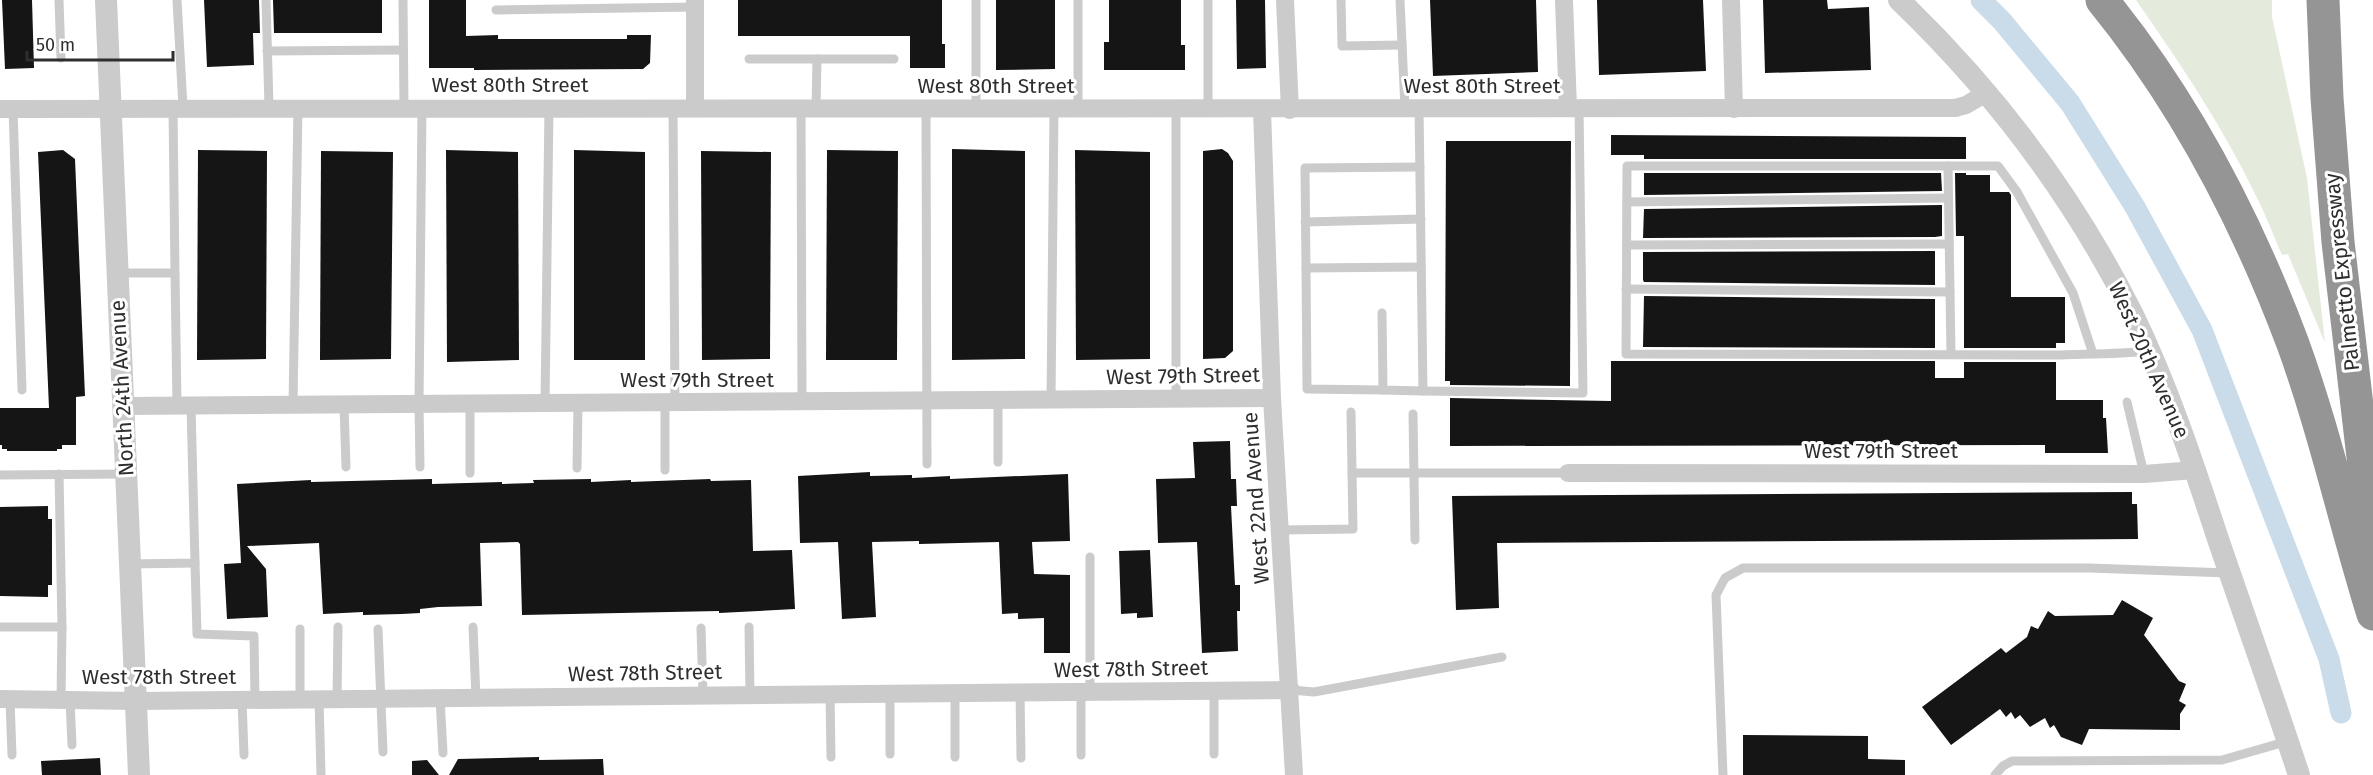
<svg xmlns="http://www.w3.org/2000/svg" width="2373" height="775" font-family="'Fira Sans',sans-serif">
<rect width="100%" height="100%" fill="#fff"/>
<path fill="#e4ebdd" d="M2136 0H2272V17L2307 178 2325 343 2288 254 2282 255C2273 235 2266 215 2256 196 2223 127 2180 63 2136 0Z"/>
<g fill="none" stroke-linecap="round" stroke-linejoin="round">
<path stroke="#cadcea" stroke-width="21" d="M1981 0 2002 21 2070 103 2135 207 2202 330 2329 659 2341 713"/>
</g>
<g fill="#151515">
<path d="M2 0H32L34 68 5 69Z"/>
<path d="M204 0H259L260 33H253L254 65 207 67Z"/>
<path d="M273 0H382V33H274Z"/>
<path d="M429 0H466V36L498 35V39H627V35H651L650 63 643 69 474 70V68H429Z"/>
<path d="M738 0H942V44H945V68H910V36H738Z"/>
<path d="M996 0H1055V69L996 70Z"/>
<path d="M1109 0H1181V45H1185V70H1104V42H1109Z"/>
<path d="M1236 0H1265L1266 68 1237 69Z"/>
<path d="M1430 0H1536L1538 72 1433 76Z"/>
<path d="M1597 0H1703L1706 71 1599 75Z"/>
<path d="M1763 0H1827L1828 9 1869 7 1871 70 1765 73Z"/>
<path d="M1611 135 1966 137V159H1644V155H1611Z"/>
<path d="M1446 141H1571L1570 386 1450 385V381H1445Z"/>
<path d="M952 149 1025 151V359L952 360Z"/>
<path d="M1222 149 1228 153 1233 161V351L1225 358 1203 359V151Z"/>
<path d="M63 150 75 159 85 396 76 397V445H62V449H57V451H7V449H2V445H0V408H49L38 152Z"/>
<path d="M198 150 267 151 266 359 197 360Z"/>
<path d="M446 150 518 152 519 360 447 362Z"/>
<path d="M574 150 645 152V360H574Z"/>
<path d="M827 150 898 151 897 360H826Z"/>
<path d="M1075 150 1150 152V359L1076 360Z"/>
<path d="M321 151 393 152 391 359 320 360Z"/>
<path d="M701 151 771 152 770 359 702 360Z"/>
<path d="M1644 173H1941L1942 191 1644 195Z"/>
<path d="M1955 173H1966V175H1990V192H2009L2011 195V297H2065V343H2056V348H1964V236H1956Z"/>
<path d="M1942 205V236L1935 237 1643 238 1644 209Z"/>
<path d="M1935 251V285L1644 282 1643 280V252Z"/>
<path d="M1644 296 1935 299V348L1643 347Z"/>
<path d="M1611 361H1935V378H1964V362H2056V400H2103V418H2106L2108 453H2045V445L1450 446V398L1611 401Z"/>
<path d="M1230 441 1231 479H1236L1237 506H1231L1235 585H1240V611H1237L1238 651 1202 653 1197 542 1158 543 1156 479 1195 478 1193 442Z"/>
<path d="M870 472V476L912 475V478L950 476V479L1068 474 1070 541 1032 542 1034 574 1070 575V653H1044V618L1018 619V613L1002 614 999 542 919 544V541L872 542 876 617 842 619 838 542 800 543 798 476Z"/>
<path d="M432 479V484L502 482V484L534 483 533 480 591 479V482L631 480V482L710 479 711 481 751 480 753 551 792 550 795 609 719 613V611L522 615 520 544 518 542 480 543 482 606 438 607 420 609V613L402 614 363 615V612L323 614 319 543 247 546 266 569 268 617 227 619 224 564 241 563 237 484 311 480V482Z"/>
<path d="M2132 492V504H2137L2138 539 1497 543 1499 608 1456 610 1452 496Z"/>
<path d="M48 506V519H52V585H48V597L0 596V507Z"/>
<path d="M1150 550 1153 617 1137 618V613L1121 614 1119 551Z"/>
<path d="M2122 600 2153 618 2144 635 2179 681 2186 684 2179 701 2186 705 2180 714V730L2089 729 2082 745 2061 737 2054 725 2050 728 2045 718 2030 727 2020 715 2015 719 2011 712 2006 717 2000 709 1951 745 1922 707 2001 648 2006 653 2027 637 2031 626 2038 629 2048 611 2055 616 2113 615Z"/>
<path d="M1743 735 1868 736V759L1905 760V775H1743Z"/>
<path d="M539 757V760L603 759 604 775H449L458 759Z"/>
<path d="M100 758 101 775H42L41 761Z"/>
<path d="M427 760 439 775H412V761Z"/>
</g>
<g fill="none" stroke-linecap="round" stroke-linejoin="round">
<g stroke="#cbcbcb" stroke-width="9">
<path d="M59 0 61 58"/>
<path d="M177 0 183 107"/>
<path d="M266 0 269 107"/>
<path d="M403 0 404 108"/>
<path d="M976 0V108"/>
<path d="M1078 0V109"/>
<path d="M1341 0 1342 46 1402 45"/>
<path d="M1400 0 1405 109"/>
<path d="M496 10 695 7"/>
<path d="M267 51 403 50"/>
<path d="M749 59H817L816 108"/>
<path d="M817 59H894"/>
<path d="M673 107 675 403"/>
<path d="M13 108 22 390"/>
<path d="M801 108 802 401"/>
<path d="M926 108 927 464"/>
<path d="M1208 109V0"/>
<path d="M1948 166 1951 354"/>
<path d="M1420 167 1305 168 1306 268 1421 267"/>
<path d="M1627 202 1948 198"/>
<path d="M1305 222 1421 219"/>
<path d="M1627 245 1949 244"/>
<path d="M1306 268 1307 389 1383 390"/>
<path d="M117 273H175L173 108"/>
<path d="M175 273 177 406"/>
<path d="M1626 289 1950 292"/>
<path d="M1382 313 1383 390 1423 391 1419 109"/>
<path d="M2093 354 2073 293 2017 192 1998 166H1627L1626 354 2061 355C2090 354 2120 354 2149 351"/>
<path d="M1423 391 1583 393 1579 109"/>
<path d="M1176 399V109"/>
<path d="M998 400V462"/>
<path d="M1051 400 1054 109"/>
<path d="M2127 402 2144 474"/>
<path d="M545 403 549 108"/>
<path d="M665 403V470"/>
<path d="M470 404V473"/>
<path d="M293 405 298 107"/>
<path d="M344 405 346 467"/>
<path d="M1413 414 1415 540"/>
<path d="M420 467 419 404 422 108"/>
<path d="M577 468 578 403"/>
<path d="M1352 473H1568"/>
<path d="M0 475 126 474"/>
<path d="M1281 530 1353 529 1351 412"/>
<path d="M1090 557V692"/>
<path d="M195 563 197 634 254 636 255 700"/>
<path d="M130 564 195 563 191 406"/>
<path d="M0 627H62L59 474"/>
<path d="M473 627 476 698"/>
<path d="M749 627 750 695"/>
<path d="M701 628 703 695"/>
<path d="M300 629V699"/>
<path d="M378 629 383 752"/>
<path d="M1291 690 1314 692 1502 657"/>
<path d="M1214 691V754"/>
<path d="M1020 692 1021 758"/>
<path d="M1081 692V755"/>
<path d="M955 693V757"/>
<path d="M830 694 831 757"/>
<path d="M890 694V754"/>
<path d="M440 698 443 753"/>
<path d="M319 699 321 775"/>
<path d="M337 699 338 627"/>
<path d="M10 700 12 755"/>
<path d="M61 700 62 627"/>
<path d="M70 700 72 745"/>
<path d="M242 700 244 755"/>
<path d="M1723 775 1716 595 1725 578 1743 568H2090L2228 573"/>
<path d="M1995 775 2003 766 2012 761 2222 760 2288 741"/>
</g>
<g stroke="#cbcbcb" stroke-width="18">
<path d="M695 0V107"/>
<path d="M1285 0 1290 110"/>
<path d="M1564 0 1568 108"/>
<path d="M1731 0 1734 109"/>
<path d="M0 109 1955 108 1966 105 1988 92"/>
<path d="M1262 110 1272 398 1294 775"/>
<path d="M123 406 1272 398"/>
<path d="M1568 473 2144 474 2195 470"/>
<path d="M0 699 136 701 1291 690"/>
</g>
<g stroke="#cbcbcb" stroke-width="22">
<path d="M106 0 139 775"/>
<path d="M1899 0C1994 91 2074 197 2133 315 2168 387 2193 463 2218 539 2245 618 2273 696 2299 775"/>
</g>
<g stroke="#959595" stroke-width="33">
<path d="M2102 0C2185 102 2247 221 2293 344 2325 432 2345 524 2373 614"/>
<path d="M2323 0 2327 98 2338 242 2373 543"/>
</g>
</g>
<g text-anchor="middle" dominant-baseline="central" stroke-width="6" stroke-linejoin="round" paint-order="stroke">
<g font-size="21" fill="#2e2e2e" stroke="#fff">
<text x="510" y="85">West 80th Street</text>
<text x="996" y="86">West 80th Street</text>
<text x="1482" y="86">West 80th Street</text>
<text transform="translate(2342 272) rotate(-96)">Palmetto Expressway</text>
<text transform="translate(2149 360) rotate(66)">West 20th Avenue</text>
<text transform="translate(1183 376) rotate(-1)">West 79th Street</text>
<text x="697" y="380">West 79th Street</text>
<text transform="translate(122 388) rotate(-93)">North 24th Avenue</text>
<text x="1881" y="451">West 79th Street</text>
<text transform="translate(1256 498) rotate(-94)">West 22nd Avenue</text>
<text transform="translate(1131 669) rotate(-1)">West 78th Street</text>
<text transform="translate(645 673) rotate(-1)">West 78th Street</text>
<text x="159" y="677">West 78th Street</text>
</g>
</g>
<path d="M27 51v9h146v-9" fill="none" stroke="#2e2e2e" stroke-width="3"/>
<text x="36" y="51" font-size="18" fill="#2e2e2e" stroke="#ffffff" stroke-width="4.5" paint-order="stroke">50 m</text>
</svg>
